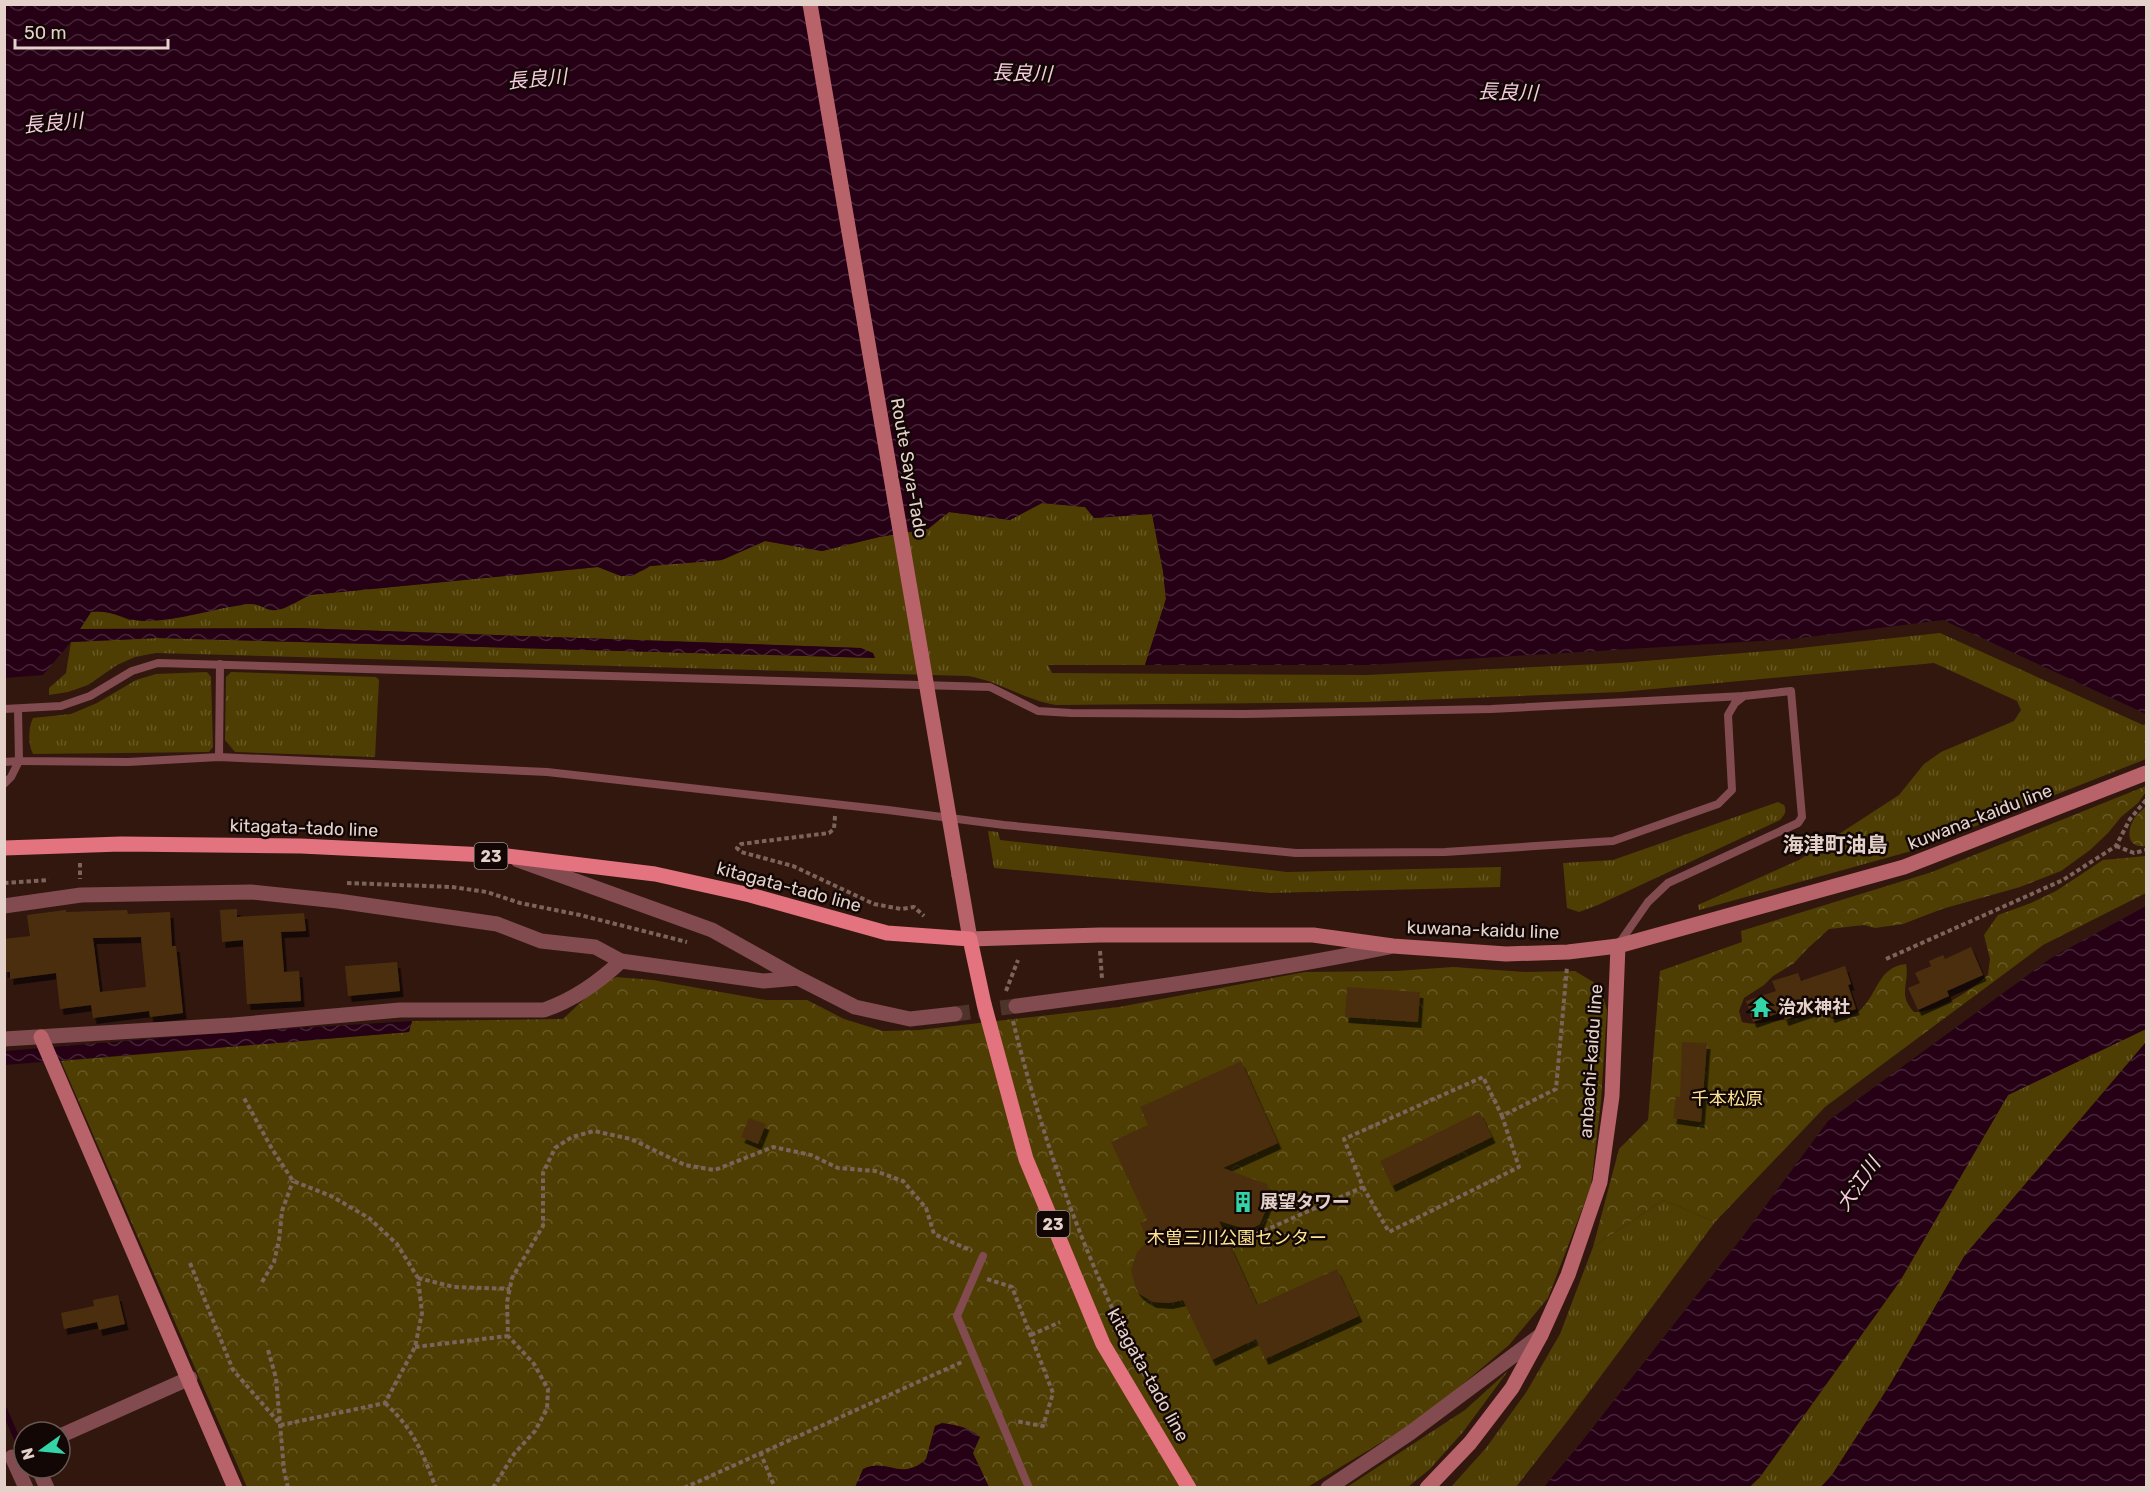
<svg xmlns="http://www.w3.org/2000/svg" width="2151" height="1492" font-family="Rubik,'Noto Sans JP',sans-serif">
<defs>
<pattern id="grass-tufts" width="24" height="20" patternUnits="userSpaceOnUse" patternTransform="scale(1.5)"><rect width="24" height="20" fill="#4e3e03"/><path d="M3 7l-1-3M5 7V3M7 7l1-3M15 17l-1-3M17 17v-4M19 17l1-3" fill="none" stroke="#675926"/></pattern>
<pattern id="forest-crowns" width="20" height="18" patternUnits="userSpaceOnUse" patternTransform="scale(1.5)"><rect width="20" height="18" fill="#4e3e03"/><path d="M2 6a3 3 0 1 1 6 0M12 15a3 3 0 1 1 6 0" fill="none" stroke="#675926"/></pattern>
<pattern id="water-waves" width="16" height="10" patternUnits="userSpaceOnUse" patternTransform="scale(1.5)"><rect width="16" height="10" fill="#260015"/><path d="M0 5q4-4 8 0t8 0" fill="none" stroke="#452436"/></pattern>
<filter id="shadow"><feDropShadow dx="3.5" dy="6" stdDeviation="0" flood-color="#0009"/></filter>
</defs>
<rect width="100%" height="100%" fill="#32170e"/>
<g fill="url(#grass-tufts)">
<path d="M1042 503 1085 507 1095 518 1152 514 1163 571 1166 599 1145 665H1048L1052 673 1367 675 1620 663 1791 649 1940 633 2143 725 2146 724V759L1915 850 1699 910 1698 905 1799 860 1899 795 1924 764 1941 752 2014 721 2021 710 2017 701 1934 663 1621 692 1366 702 1056 705C1025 700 999 681 968 676L156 653 135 657 117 665 88 685 68 692 49 695V688L66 673 71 642 158 638 875 658 861 648 298 628 80 629 91 612C106 610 115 613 129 620L253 603 273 610 283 608 310 595 598 567 621 576 644 570 650 566 722 560 765 541 822 551 879 537 928 529 949 512 1010 520Z"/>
<path d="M207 672 211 677 213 747 209 752 33 754C28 745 28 728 33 718L71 714 97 703 136 680 156 674Z"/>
<path d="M231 672 376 677 379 680 375 757 235 752 225 740 226 677Z"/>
<path d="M1778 802 1784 805C1787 812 1785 814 1780 820L1598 905 1579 912 1567 908 1563 863 1613 860Z"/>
<path d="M988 831 998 832 1000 840 1287 872 1501 867 1500 887 1270 893 994 868Z"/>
<path d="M2146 1029V1042L1965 1255 1891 1383 1832 1475 1821 1487 1749 1488 1760 1477 1900 1281 2008 1095Z"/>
<path d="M1663 1200 1715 1222 1569 1419 1516 1487 1450 1488 1486 1448 1527 1391 1560 1334 1593 1247Z"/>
<path d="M1508 1371 1463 1432 1430 1469 1408 1487H1347L1465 1410Z"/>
</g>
<g fill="url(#forest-crowns)">
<path d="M2146 786V792L2138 803 2121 817 2108 833 2090 850 2061 871 2020 887 1942 909 1903 924 1875 928 1864 925 1829 929 1807 949 1794 963 1773 976 1764 985 1744 998 1739 1011 1742 1022C1754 1025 1760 1023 1771 1021 1789 1020 1803 1018 1820 1012 1824 1014 1829 1018 1833 1019 1837 1020 1840 1018 1843 1018 1878 1013 1871 967 1906 964 1910 984 1897 994 1914 1012 1938 1013 1971 990 1988 975L1990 959 1984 935 1998 915 2031 903 2056 891 2103 860 2146 856V893L2043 945 1825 1107 1715 1222 1663 1200 1593 1247 1619 1149 1648 1120 1660 971 1742 942 1741 931 1932 872Z"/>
<path d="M2146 806V846C2126 849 2126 829 2136 816 2139 813 2143 809 2146 806Z"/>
<path d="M1453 967 1525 972 1575 971 1600 986 1607 1010 1601 1101 1591 1186 1548 1298 1509 1345 1425 1416 1306 1488 247 1487 61 1061 409 1032 412 1021 563 1019 598 986 616 977 653 980 766 1000H807L844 1019 883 1031 919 1030 1119 1007 1305 972 1396 971Z"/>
</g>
<g fill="url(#water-waves)">
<path d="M5 5H2146V714L1943 620 1792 639 1367 665H1145L1166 599 1163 571 1152 514 1094 518 1085 507 1042 503 1010 520 949 512 928 529 879 537 822 551 765 541 722 560 650 566 632 576H621L598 567 310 595C299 600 283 612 272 610 264 609 258 603 249 604 214 608 180 621 144 621 124 621 112 609 91 612L80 629 298 628 861 648 873 653 875 658 158 638 71 642 43 675 5 678Z"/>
<path d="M2146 906V1029L2008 1095 1900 1281 1760 1477 1749 1487H1544L1579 1445 1744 1235 1828 1121 2051 958Z"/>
<path d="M412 1021 409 1032 5 1065V1051L233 1032Z"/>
<path d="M2146 1042V1487H1821L1832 1475 1891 1383 1965 1255Z"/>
<path d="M942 1423C957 1425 968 1427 980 1437L973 1453 989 1487H855L863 1469C884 1459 896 1475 914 1467 918 1466 923 1462 926 1459L935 1426Z"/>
</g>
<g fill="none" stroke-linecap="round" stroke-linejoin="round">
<path stroke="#260015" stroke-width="6" d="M4 1409 20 1446"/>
</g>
<g fill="#4c2f0e" fill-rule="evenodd" filter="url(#shadow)">
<path d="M237 909V917L304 913 306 931 281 932 284 972 299 971 301 1001 247 1004 243 940 222 942 220 910Z"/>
<path d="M66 910V912L127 910 128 914 170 912 172 946H176L183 1013 150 1017 149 1011 93 1018 91 1005 60 1009 56 973 10 979V972H4V939L30 936 27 915ZM141 937 146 987 100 992 93 938Z"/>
<path d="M1971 947 1983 975 1947 991 1949 996 1918 1010 1908 988 1920 983 1915 973 1931 966 1929 961 1943 955 1945 959Z"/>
<path d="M397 962 400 991 348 996 345 966Z"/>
<path d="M1845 966 1851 984 1848 985 1856 1009 1831 1017 1828 1005 1785 1020 1782 1012 1753 1022 1746 1001 1776 991 1772 981 1798 973 1801 981Z"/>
<path d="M1347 987 1420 992 1418 1022 1345 1017Z"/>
<path d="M1682 1042 1707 1043 1701 1122 1673 1118 1676 1096 1680 1097Z"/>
<path d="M1241 1061 1278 1143 1223 1168 1267 1184 1271 1197 1260 1224 1249 1230 1219 1221 1257 1305 1337 1269 1359 1316 1265 1359 1256 1339 1212 1360 1183 1300 1169 1303 1153 1302 1141 1295 1136 1289 1131 1270 1137 1252 1148 1241 1140 1223 1147 1220 1111 1142 1148 1125 1140 1107Z"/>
<path d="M1480 1112 1492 1137 1392 1186 1380 1161Z"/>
<path d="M749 1118 766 1124 758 1144 741 1137Z"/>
<path d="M118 1295 125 1324 99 1330 97 1322 64 1329 61 1313 94 1306 93 1300Z"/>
</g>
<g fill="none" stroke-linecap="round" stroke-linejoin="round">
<path stroke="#4d332a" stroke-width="15" stroke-dasharray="15 8" stroke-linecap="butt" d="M955 1014 1016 1006"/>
<g stroke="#7b645b" stroke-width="4" stroke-dasharray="4.5 3" stroke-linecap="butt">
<path d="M835 816 834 829 829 833 741 844 737 848 741 852 793 866 874 904 901 909 914 907 924 916"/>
<path d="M2116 846 2134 853 2146 850"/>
<path d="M80 863V879"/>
<path d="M4 883 49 880"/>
<path d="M347 883 452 887 487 892 520 903 580 915 687 942"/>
<path d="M1100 951 1102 979"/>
<path d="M1886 959 2063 880 2116 846 2130 819 2146 800"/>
<path d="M1006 991 1018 960"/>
<path d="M1013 1021C1044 1147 1089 1269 1149 1384"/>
<path d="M1363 1187 1389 1232 1519 1167 1502 1116"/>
<path d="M1243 1240 1363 1187 1344 1139 1483 1077 1502 1116 1556 1089 1567 967"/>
<path d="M190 1263 233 1370 281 1425 385 1403 415 1347 422 1313 418 1278 397 1244 369 1218 331 1196 293 1181 272 1149 244 1098"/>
<path d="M418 1278 454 1287 510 1289"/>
<path d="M987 1279 1012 1287 1053 1393 1043 1426 1015 1421"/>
<path d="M262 1282 274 1262 279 1240 282 1211 293 1181"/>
<path d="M1031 1335 1060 1322"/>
<path d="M415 1347 508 1336"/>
<path d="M268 1350 276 1378 284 1470 288 1488"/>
<path d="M385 1403C414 1430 422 1451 436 1488"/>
<path d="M760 1452 775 1488"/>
<path d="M493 1488 514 1454 535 1431 547 1409 548 1389 534 1364 508 1336 507 1302 512 1278 543 1226V1173L555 1148 572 1137 594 1131 631 1139 685 1165 715 1170 773 1147 811 1155 838 1168 875 1171 903 1181 926 1208 934 1234 972 1251"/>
<path d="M684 1488 962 1362"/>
</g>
<g stroke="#814b4f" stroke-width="8">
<path d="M4 709 61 706 90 696 132 671 158 663 990 687 1038 711 1071 713 1244 714 1491 709 1744 696 1791 691 1802 817 1798 823 1668 883 1648 902 1618 945"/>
<path d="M18 709 19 761 128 762 219 757 547 772 888 810 1004 825 1296 853 1445 852 1613 841 1718 804 1732 790 1728 715 1735 703 1744 696"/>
<path d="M219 757 220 664"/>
<path d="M4 762 19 761 11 777 4 784"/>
<path d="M983 1256 957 1316 1029 1488"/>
</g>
<g stroke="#814b4f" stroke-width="15">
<path d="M518 860 712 930 798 978 855 1007 910 1019 955 1014"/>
<path d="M4 906 81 895 251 892 338 901 497 924 541 941 595 947 621 961"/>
<path d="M1016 1006C1141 990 1266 972 1389 947"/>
<path d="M4 1039 233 1025 400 1010H544C573 1000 599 982 621 961L764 981 798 978"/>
<path d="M60 1436 190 1378"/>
<path d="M12 1457 26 1488"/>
<path d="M38 1468 47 1488"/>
<path d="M1328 1488 1410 1433 1541 1335"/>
</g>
<g stroke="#b8626a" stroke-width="15">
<path d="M959 875 970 939 1100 935H1313L1393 946 1506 954 1568 952 1618 946 1904 867 2146 773"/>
<path d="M41 1037 235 1488"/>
<path d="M1427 1488 1470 1443 1512 1388 1541 1335 1568 1275 1600 1182 1612 1096 1618 946"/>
</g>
<path stroke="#e3737e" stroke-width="15" d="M4 848 121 844 301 846 507 856 655 874 750 895 887 933 970 939 984 1004 1026 1159 1103 1344 1189 1488"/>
<path stroke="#b8626a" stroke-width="15" d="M810 4 959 875"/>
</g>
<defs>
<symbol id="temple-bare" viewBox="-9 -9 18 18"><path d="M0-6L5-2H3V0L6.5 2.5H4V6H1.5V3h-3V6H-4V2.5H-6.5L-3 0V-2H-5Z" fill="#33d4a8" stroke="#120704" stroke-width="2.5" paint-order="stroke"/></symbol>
<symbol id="building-bare" viewBox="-9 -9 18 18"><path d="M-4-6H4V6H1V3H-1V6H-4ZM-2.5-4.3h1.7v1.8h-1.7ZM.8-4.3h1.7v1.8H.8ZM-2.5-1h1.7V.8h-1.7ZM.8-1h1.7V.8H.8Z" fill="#33d4a8" stroke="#120704" stroke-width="2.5" paint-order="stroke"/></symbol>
</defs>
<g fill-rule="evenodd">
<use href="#temple-bare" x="1746" y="992" width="30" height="30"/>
<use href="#building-bare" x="1228" y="1187" width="30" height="30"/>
</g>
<g text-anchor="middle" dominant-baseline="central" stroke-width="5" stroke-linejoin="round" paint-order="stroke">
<g fill="#120704" stroke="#a5948f" stroke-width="1.5">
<rect x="474.5" y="843" width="33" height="26" rx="4.5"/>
<rect x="1036.5" y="1211" width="33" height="26" rx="4.5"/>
</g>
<g font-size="16" font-weight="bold" fill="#e4d1ca">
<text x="491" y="856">23</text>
<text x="1053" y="1224">23</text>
</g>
<g font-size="18" fill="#e4d1ca" stroke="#120704">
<text transform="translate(909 468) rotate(80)">Route Saya-Tado</text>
<text transform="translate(1980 817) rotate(-21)">kuwana-kaidu line</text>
<text transform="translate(304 828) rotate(2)">kitagata-tado line</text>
<text transform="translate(789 887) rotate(15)">kitagata-tado line</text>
<text transform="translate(1483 930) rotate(2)">kuwana-kaidu line</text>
<text transform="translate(1591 1061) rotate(-86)">anbachi-kaidu line</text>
<text transform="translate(1148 1375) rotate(61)">kitagata-tado line</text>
</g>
<g font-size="18" font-weight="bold" fill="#e4d1ca" stroke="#120704" text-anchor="start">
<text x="1778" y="1007">治水神社</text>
<text x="1260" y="1202">展望タワー</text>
</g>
<g font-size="18" fill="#fde38f" stroke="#120704">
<text x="1727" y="1099">千本松原</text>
<text x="1237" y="1238">木曽三川公園センター</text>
</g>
<g font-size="20" font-style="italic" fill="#f6ccdf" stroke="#120704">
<text transform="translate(1022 73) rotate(2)">長良川</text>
<text transform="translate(537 79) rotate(-5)">長良川</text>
<text transform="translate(1508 92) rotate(2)">長良川</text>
<text transform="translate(53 123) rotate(-5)">長良川</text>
<text transform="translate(1858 1184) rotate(-55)">大江川</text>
</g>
<g font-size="21" font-weight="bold" fill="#e4d1ca" stroke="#120704">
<text x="1835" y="844">海津町油島</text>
</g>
</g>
<rect width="2151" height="1492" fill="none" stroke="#e4d1ca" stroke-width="12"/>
<g transform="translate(42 1450) rotate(255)"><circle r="28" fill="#120704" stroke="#665853" stroke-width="1.5"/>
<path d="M0-4.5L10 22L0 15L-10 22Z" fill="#33d4a8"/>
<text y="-9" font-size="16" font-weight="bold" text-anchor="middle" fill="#e4d1ca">N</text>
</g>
<path d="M15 39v9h153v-9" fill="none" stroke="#e4d1ca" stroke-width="3"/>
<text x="24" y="39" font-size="18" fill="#e4d1ca" stroke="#120704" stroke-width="4.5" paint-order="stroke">50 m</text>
</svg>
